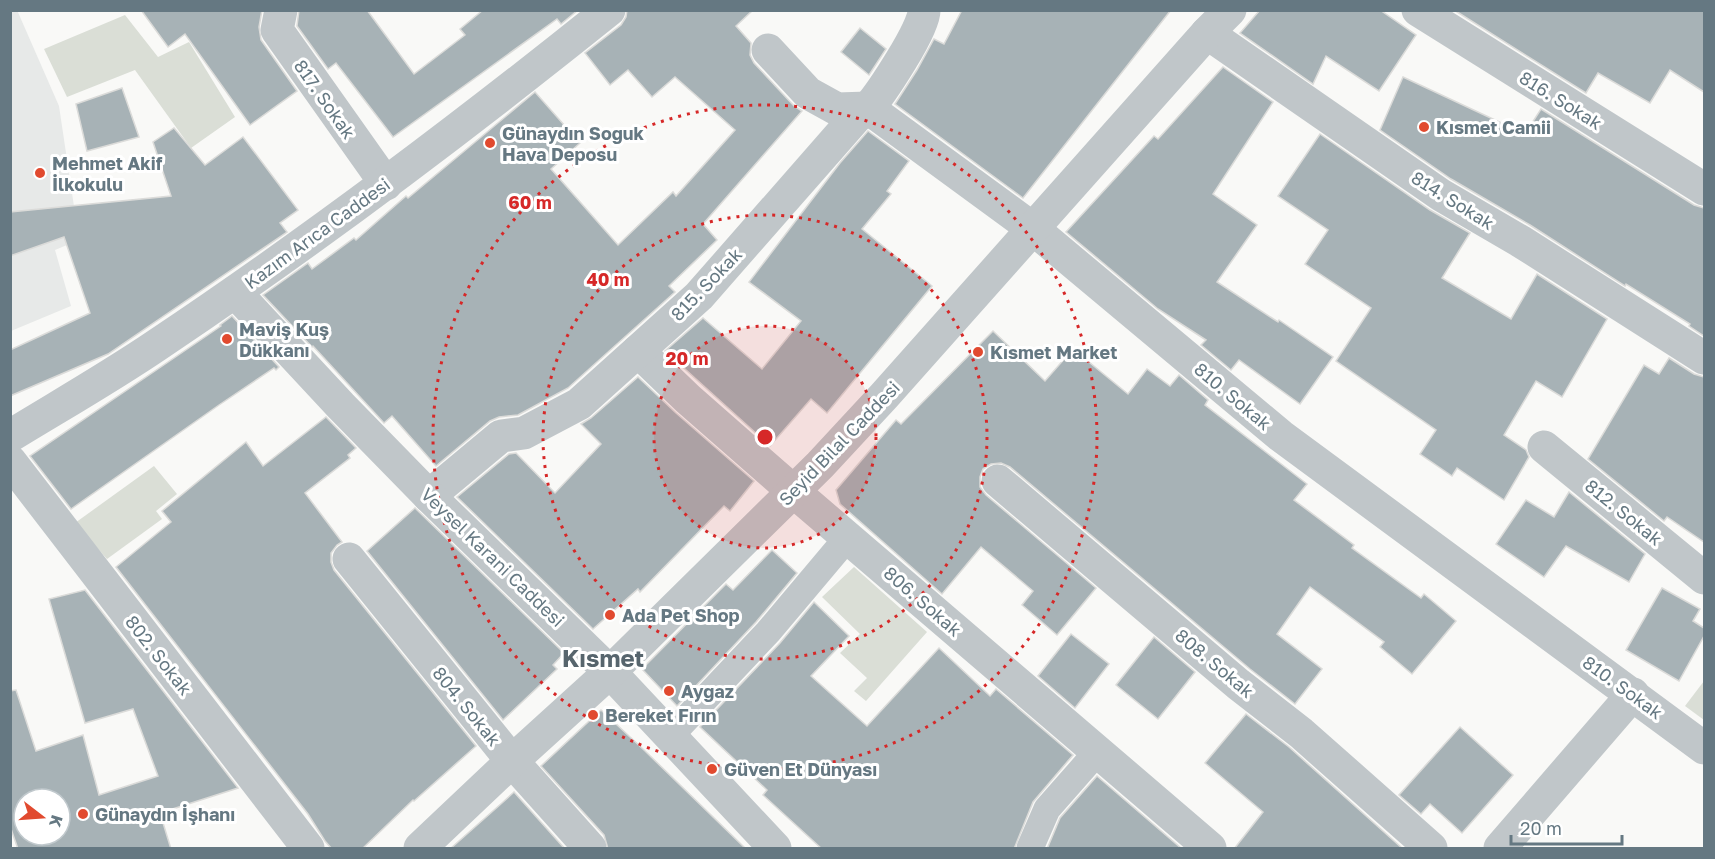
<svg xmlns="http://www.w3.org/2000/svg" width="1715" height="859" font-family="'Golos Text',sans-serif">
<rect width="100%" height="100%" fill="#f9f9f7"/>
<path fill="#e7e9e8" d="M17 10 59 106 79 240 55 250 71 306 11 331 10 11Z"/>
<g fill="#daded6">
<path d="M125 15 158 57 189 42 235 117 191 148 135 70 67 97 44 49Z"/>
<path d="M154 466 177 494 156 511 162 519 107 559 75 523Z"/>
<path d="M854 567 927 632 866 701 854 691 867 678 840 653 860 634 822 597Z"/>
<path d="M1704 681V720L1685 706Z"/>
</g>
<g fill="#a7b2b6" stroke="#dbdbd9" stroke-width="1.5" fill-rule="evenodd">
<path d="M141 10H262L259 27 261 40 297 91 250 125 185 34 168 47Z"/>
<path d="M299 10H367L414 74 465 35 460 29 483 10H578L561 24 557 19 393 137 336 63 328 69 297 26Z"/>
<path d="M627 10H753L736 26 751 43 750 55 754 63 794 106 802 111 703 224 717 240 669 286 675 292 568 388 518 415 499 417 490 421 436 466 392 416 384 423 313 346 312 347 263 295 308 263 312 269 354 238 356 240 406 196 408 198 535 92 580 143 551 169 618 245 673 192 676 196 735 130 675 77 652 97 628 70 610 85 585 53 621 25 626 17Z"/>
<path d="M962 10H1171L1023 198 895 104 917 70 934 39 944 44Z"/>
<path d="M1260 10H1380L1416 35 1379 91 1326 56 1313 84 1240 33Z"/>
<path d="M1454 10H1704V92L1670 70 1650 103 1598 73 1586 93Z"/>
<path d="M860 28 886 49 869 75 841 52Z"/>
<path d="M1223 67 1273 102 1213 194 1257 225 1217 282 1278 322 1279 320 1333 357 1300 404 1239 360 1231 370 1201 345 1206 340 1158 309 1066 232 1154 136 1158 139Z"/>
<path d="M1403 77 1525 134 1541 109 1694 205 1704 208V336L1689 326 1690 324 1626 284 1625 286 1530 225 1451 179 1380 130Z"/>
<path d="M122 88 139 137 87 151 76 104Z"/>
<path d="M174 128 205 165 243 137 298 210 280 223 287 232 108 354 10 396V350L90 313 64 237 10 256V212L171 196 153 142Z"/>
<path d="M868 131 909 161 887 191 891 194 862 229 932 286 827 413 811 399 770 446 665 351 703 318 762 369 801 321 749 282 840 163Z"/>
<path d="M1320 134 1430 210 1470 233 1442 278 1511 319 1537 274 1607 319 1562 397 1536 381 1504 435 1526 450 1529 457 1504 500 1457 468 1452 476 1420 454 1436 430 1336 361 1371 308 1305 264 1328 230 1278 196Z"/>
<path d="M232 316 279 367 276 370 274 368 219 405 71 509 30 456 221 326 220 325Z"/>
<path d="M993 331 1045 381 1073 349 1128 394 1147 369 1170 386 1179 375 1208 400 1205 405 1307 484 1294 500 1354 545 1352 548 1421 598 1424 594 1456 621 1412 674 1380 647 1384 642 1310 587 1277 634 1322 669 1295 704 1250 669 1010 467 1001 463 991 464 983 469 980 477V487L986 495 1096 588 1057 635 1022 605 1033 591 981 547 942 594 840 504 836 490 896 420 901 424Z"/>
<path d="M1669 358 1694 374 1704 377V542L1667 517 1664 521 1588 459 1644 365 1659 374Z"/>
<path d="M638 377 676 413 754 481 730 511 724 506 640 592 638 589 593 629 457 497 509 454 516 453 555 493 601 444 581 424 591 418Z"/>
<path d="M326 417 356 448 348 455 350 458 305 493 342 542 337 545 331 553V562L334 570 476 746 414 801 413 800 362 849H332L325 841 308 814 116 567 171 522 162 511 246 442 263 466Z"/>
<path d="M1569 492 1645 554 1629 582 1566 546 1544 577 1496 544 1526 500 1554 517Z"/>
<path d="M415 508 564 653 553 665 557 669 503 720 367 551Z"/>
<path d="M772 550 797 573 756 622 677 706 642 669 726 584 733 590Z"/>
<path d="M1662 588 1700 609 1693 621 1704 628V636L1679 681 1626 650Z"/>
<path d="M85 590 238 788 160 813 171 849H18L10 826V691L16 690 36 751 83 735 99 795 158 776 133 709 85 723 49 599ZM24 799H60V835H24Z"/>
<path d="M814 602 849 636 811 676 867 726 939 648 990 696 996 689 1073 755 1033 802 1014 849H822L763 795 767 790 700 727 780 643Z"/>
<path d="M1071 634 1109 664 1075 708 1038 676Z"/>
<path d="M1154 637 1195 672 1158 719 1116 685Z"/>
<path d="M601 710 644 750 746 849H608L604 835 541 766Z"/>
<path d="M1246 714 1289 747 1403 849H1234L1263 812 1205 763Z"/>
<path d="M1460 727 1513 775 1462 833 1430 804 1421 814 1399 795Z"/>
<path d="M1097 776 1182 849H1047L1060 818Z"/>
<path d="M514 792 565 849H450L502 803Z"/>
</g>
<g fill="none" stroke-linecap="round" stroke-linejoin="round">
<g stroke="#c0c6c9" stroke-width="27">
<path d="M670 736 768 632 848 537"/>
<path d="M1030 848 1047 809 1098 751"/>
</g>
<g stroke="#c0c6c9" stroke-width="33">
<path d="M281 10 277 30 386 184"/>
<path d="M1418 10 1704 189"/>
<path d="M1207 33 1441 195 1520 241 1704 358"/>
<path d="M768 50 808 93 837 109 868 108 1032 228 1281 436 1704 748"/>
<path d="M638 351 688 399 793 491 1210 848"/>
<path d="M1544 447 1704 578"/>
<path d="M10 461 308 848"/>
<path d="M998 481 1238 684 1301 733 1431 848"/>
<path d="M429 496 501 436 524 433 579 404 699 296 856 117C860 114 864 112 868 108 880 95 926 26 924 10"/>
<path d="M349 559 512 761 590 848"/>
<path d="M1500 848 1633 694"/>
</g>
<g stroke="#c0c6c9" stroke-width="33">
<path d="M235 292 341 406 429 496 610 672 775 848"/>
<path d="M10 436C59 406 110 377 157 345 314 240 462 128 609 10"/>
<path d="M420 848 512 761 610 672 820 465 884 396 1207 33 1230 10"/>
</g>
</g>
<circle cx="765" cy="437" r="111" fill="#d62828" fill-opacity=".12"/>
<g fill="none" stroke="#d62828" stroke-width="3" stroke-dasharray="3 6">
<circle cx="765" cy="437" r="111"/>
<circle cx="765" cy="437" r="222"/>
<circle cx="765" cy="437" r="332"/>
</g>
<g fill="#e14a2f" stroke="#fff" stroke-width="2">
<circle cx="1424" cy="127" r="6"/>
<circle cx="490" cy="143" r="6"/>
<circle cx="40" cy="173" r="6"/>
<circle cx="227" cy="339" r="6"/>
<circle cx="978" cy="352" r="6"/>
<circle cx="610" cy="615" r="6"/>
<circle cx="669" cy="691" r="6"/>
<circle cx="593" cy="715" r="6"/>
<circle cx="712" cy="769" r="6"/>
<circle cx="83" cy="814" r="6"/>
</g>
<g text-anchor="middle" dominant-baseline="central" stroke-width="6" stroke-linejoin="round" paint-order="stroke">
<g font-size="18" fill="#657882" stroke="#fff">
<text transform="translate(325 99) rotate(55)">817. Sokak</text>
<text transform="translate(1561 100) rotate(32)">816. Sokak</text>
<text transform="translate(1453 200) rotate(32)">814. Sokak</text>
<text transform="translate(317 233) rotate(-36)">Kazım Arıca Caddesi</text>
<text transform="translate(706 284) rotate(-46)">815. Sokak</text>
<text transform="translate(1233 396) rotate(40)">810. Sokak</text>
<text transform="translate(839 443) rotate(-46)">Seyid Bilal Caddesi</text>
<text transform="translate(1624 512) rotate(39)">812. Sokak</text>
<text transform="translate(493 557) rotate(44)">Veysel Karani Caddesi</text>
<text transform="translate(923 601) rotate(41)">806. Sokak</text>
<text transform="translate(159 655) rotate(52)">802. Sokak</text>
<text transform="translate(1215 663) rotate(40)">808. Sokak</text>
<text transform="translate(1623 687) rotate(36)">810. Sokak</text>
<text transform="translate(467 706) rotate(51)">804. Sokak</text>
</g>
<g font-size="18" font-weight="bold" fill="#657882" stroke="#fff" text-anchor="start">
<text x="1436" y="127">Kısmet Camii</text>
<text x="502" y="133">Günaydın Soğuk<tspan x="502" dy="21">Hava Deposu</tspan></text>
<text x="52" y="163">Mehmet Akif<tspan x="52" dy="21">İlkokulu</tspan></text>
<text x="239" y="329">Maviş Kuş<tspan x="239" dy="21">Dükkanı</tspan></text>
<text x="990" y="352">Kısmet Market</text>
<text x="622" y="615">Ada Pet Shop</text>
<text x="681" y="691">Aygaz</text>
<text x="605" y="715">Bereket Fırın</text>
<text x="724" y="769">Güven Et Dünyası</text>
<text x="95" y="814">Günaydın İşhanı</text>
</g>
<g font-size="24" font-weight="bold" fill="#57656d" stroke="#fff">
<text x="603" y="657">Kısmet</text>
</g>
</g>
<circle cx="765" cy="437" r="9" fill="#d62828" stroke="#fff" stroke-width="3"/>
<g font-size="18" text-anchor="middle" font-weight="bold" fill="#d62828" stroke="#fff" stroke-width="6" stroke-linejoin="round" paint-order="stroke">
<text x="530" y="209">60 m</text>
<text x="608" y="286">40 m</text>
<text x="687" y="365">20 m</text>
</g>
<rect width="1715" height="859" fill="none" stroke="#657882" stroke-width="24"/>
<g transform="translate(42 817) rotate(107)"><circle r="28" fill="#ffffff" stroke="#c1c9cd" stroke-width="1.5"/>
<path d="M0-4.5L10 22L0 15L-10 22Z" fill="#e14a2f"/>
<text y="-9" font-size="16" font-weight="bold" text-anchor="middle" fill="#657882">K</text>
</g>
<path d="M1511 835v9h111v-9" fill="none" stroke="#657882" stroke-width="3"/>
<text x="1520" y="835" font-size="18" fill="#657882" stroke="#ffffff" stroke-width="4.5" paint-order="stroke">20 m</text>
</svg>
